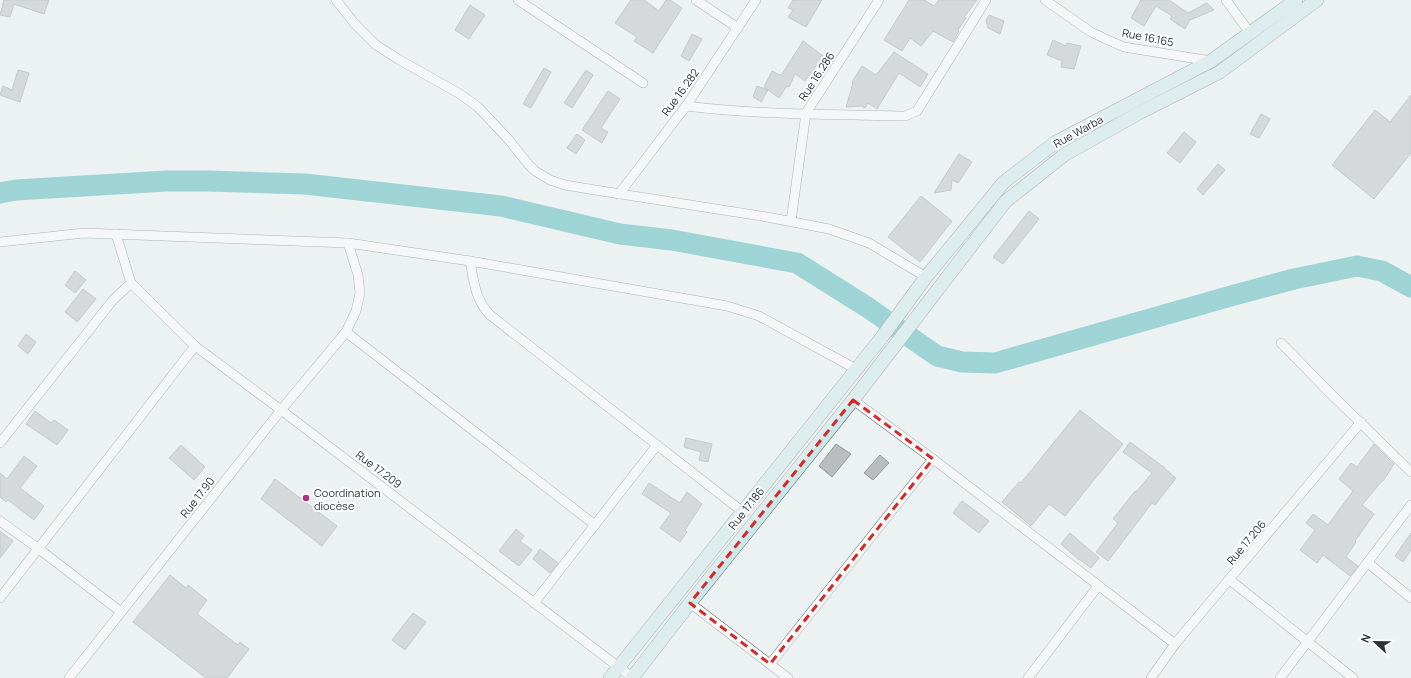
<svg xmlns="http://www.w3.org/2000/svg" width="1411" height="678" font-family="Manrope,sans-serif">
<rect width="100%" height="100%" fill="#ecf1f1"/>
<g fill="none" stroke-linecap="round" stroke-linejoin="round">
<path stroke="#41b1b7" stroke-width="21" d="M0 193 16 190 167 181H208L305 184 501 206 620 234 672 240 797 263 867 307 937 356 962 362 995 363 1231 296 1294 279 1357 266 1382 271 1411 287"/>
</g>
<g fill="#b9bdbd" stroke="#959999">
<path d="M4 0H49L44 14 14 4 10 17 0 15Z"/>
<path d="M631 0H644L659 11 666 0H670L682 8 653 53 634 41 637 37 615 23Z"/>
<path d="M793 0H822L806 27 788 17 793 10 788 8Z"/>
<path d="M909 0H924L934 6 939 0H977L964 17 966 18 958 30 959 31 953 42 933 31 921 46 910 38 902 51 884 40Z"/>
<path d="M1141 0H1169L1188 13 1207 3 1214 10 1190 20 1185 29 1170 19 1172 16 1156 6 1144 26 1131 18Z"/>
<path d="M470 5 485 15 469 39 455 30Z"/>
<path d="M989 15 1004 21 1000 34 988 28 986 21Z"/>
<path d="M692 34 702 39 689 61 681 56Z"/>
<path d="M1053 40 1066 46 1067 43 1081 46 1074 69 1061 67 1062 61 1047 55Z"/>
<path d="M803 41 830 61 824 69 817 65 805 81 795 74 789 87 787 86 779 98 764 87 772 71 780 75 782 74Z"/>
<path d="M894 52 928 74 920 87 899 73 877 109 868 103 865 108 862 106 846 107 853 83 852 82 862 66 876 75Z"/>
<path d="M544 68 551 72 531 108 523 104Z"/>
<path d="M18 70 29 73 20 102 0 95 3 86 12 90Z"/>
<path d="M586 70 593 75 572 108 564 103Z"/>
<path d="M757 86 768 90 761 102 753 97Z"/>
<path d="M608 91 620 99 601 128 608 132 602 143 582 130Z"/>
<path d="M1411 95V153L1374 199 1332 165 1375 110 1390 122Z"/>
<path d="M1261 114 1270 119 1259 138 1250 134Z"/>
<path d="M1184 132 1196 142 1180 163 1167 153Z"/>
<path d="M577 134 585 140 576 154 567 148Z"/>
<path d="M959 154 972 162 958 183 952 180 951 190 934 193Z"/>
<path d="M1218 164 1225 170 1203 195 1197 189Z"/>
<path d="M921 196 952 221 920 262 888 237Z"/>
<path d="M1029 211 1039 219 1003 264 993 257Z"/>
<path d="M75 271 86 280 75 293 65 285Z"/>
<path d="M83 289 96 299 77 322 65 312Z"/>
<path d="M26 334 36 342 28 354 18 346Z"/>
<path d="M1080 410 1123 444 1065 516 1049 504 1031 526 1002 502 1019 482 1021 483Z"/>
<path d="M35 411 51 423 54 420 68 430 57 445 26 424Z"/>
<path d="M686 438 712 444 708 462 699 460 701 452 684 447Z"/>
<path d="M1130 442 1165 468V469L1176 478 1155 505 1152 503 1108 561 1096 552 1118 523 1113 519 1135 491 1136 492 1152 473 1123 452Z"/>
<path d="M836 444 851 454 832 477 819 466Z"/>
<path d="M1374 444 1394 464 1383 481H1382L1362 505 1374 514 1355 541 1356 542 1346 557 1358 566 1350 576 1323 555 1317 563 1300 550 1315 530 1306 523 1313 514 1328 525 1353 491 1339 479 1351 463 1357 467Z"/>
<path d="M181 445 205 467 194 480 169 458Z"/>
<path d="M880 455 889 463 873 480 864 473Z"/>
<path d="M24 456 37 466 20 488 44 506 34 520 8 500 6 502 0 497V473L7 479Z"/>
<path d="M275 479 337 526 322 546 261 499Z"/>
<path d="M649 483 680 503 687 492 702 504 685 530 687 532 680 542 660 528 671 513 642 494Z"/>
<path d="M962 501 989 521 979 533 953 513Z"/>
<path d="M516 529 524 536 520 541 532 550 519 566 499 551Z"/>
<path d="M0 531 13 541 0 558Z"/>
<path d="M1070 533 1099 558 1091 568 1079 559V560L1061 544Z"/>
<path d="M1411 533V550L1403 562 1395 556Z"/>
<path d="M540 549 558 563 550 573 533 559Z"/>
<path d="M170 575 186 588 188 585 207 600 197 614 238 645 240 642 249 649 227 678H206L133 622Z"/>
<path d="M413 613 426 622 405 650 392 640Z"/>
</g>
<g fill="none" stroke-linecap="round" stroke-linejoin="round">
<defs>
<g id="minor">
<path d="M336 0 354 23 376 45 398 59 460 94 478 107 509 140 528 164 535 171 550 180 565 185 595 190 767 217 829 229 869 243 926 277"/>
<path d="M518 0 643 83"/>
<path d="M696 0 738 28"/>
<path d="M1045 0 1091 32 1108 40 1124 47 1211 61"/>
<path d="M1226 0 1250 33"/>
<path d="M686 106C758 115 832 114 905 116L917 111 986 0"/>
<path d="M619 194 686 106 756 0"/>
<path d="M791 221 806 113 879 0"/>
<path d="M116 234 131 283 195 346 281 410 633 678"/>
<path d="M0 242 84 233 348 243 470 261 727 306 759 316 856 369"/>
<path d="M470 261C474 282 475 299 490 315L743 512"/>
<path d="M346 332 595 525"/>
<path d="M1281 343 1331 394 1411 472"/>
<path d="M853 400 933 459 1175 644"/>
<path d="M0 443 113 300 131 283"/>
<path d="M0 521 39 549 121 612"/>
<path d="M1368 563 1411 598"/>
<path d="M1230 580 1353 678"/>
<path d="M0 598 195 346"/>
<path d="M534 603 657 445"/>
<path d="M690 603 788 678"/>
<path d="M770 664 933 459"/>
<path d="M69 678 281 410 346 332 356 311 360 293 358 275 348 243"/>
<path d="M1028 678 1098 586"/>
<path d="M1151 678 1175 644 1361 422"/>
<path d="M1280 678 1411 505"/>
</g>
<g id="secondary">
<path d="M610 678 882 337 926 277 1004 182 1056 142 1211 61 1296 0"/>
<path d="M632 678 690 603 853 400 1005 202 1064 155 1141 112 1220 72 1317 0"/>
</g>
</defs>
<use href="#minor" stroke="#666a6a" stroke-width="10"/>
<use href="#secondary" stroke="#666a6a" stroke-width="14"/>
<use href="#minor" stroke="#fff" stroke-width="9"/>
<use href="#secondary" stroke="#cae8ea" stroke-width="13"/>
</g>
<path d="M0 0H1411V678H0ZM853 400 933 459 770 664 690 603Z" fill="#ecf1f1" fill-opacity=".55" fill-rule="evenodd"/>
<path fill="none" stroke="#d62828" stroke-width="3" stroke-dasharray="8 5" stroke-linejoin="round" d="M853 400 933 459 770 664 690 603Z"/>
<circle fill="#b4327b" stroke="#fafeff" stroke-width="1.5" cx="306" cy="498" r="4"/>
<g text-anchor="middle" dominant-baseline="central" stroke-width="4" stroke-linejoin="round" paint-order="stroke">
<g font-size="11" fill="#303232" stroke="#fafeff">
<text transform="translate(1148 37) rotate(11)">Rue 16.165</text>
<text transform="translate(816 76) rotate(-57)">Rue 16.286</text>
<text transform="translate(680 92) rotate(-54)">Rue 16.282</text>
<text transform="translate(1078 131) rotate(-29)">Rue Warba</text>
<text transform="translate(379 469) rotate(37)">Rue 17.209</text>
<text transform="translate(197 497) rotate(-52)">Rue 17.90</text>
<text transform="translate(746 508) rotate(-52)">Rue 17.186</text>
<text transform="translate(1246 542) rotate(-50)">Rue 17.206</text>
</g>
<g font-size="11" fill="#303232" stroke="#fafeff" text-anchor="start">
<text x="314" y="492">Coordination<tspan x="314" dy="13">diocèse</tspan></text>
</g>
</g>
<g transform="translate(1375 642) rotate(292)" stroke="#fafeff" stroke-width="3" paint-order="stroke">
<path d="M0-3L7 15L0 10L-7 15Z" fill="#303232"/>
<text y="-6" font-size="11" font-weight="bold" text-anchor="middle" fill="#303232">N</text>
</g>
</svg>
